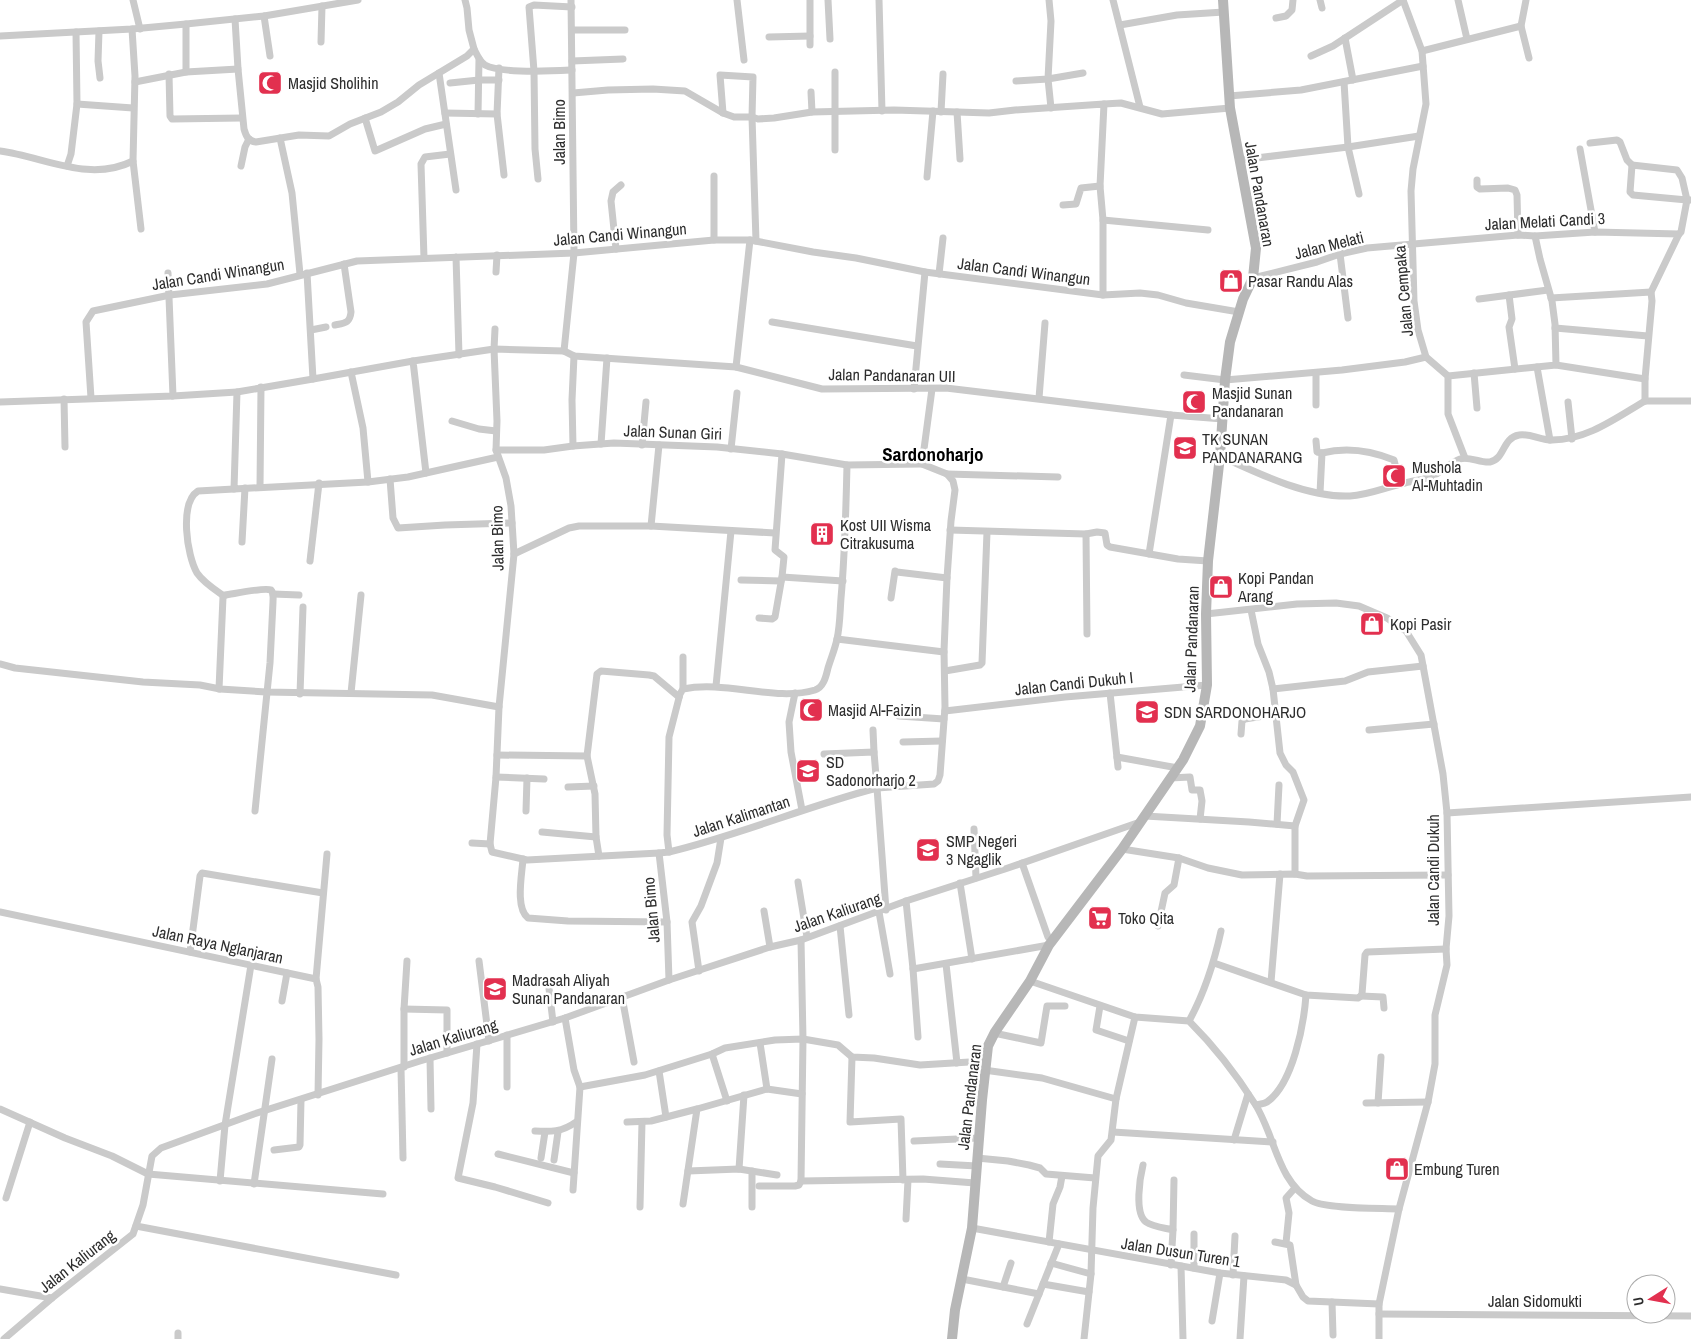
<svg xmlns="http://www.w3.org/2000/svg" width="1691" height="1339" font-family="'Archivo Narrow',sans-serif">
<rect width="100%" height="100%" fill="#fff"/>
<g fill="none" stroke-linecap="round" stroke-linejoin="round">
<g stroke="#cacaca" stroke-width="7">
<path d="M133 0 140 29"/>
<path d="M465 0 467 8 469 30 474 49"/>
<path d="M571 0 574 253 564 351 494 349 497 421 496 450 506 478 511 506 514 554 499 707 496 777 490 844 492 852 527 860 659 853 667 922 669 980"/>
<path d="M737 0 744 60"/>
<path d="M810 0V45"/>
<path d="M828 0 830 39"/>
<path d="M879 0 882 111"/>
<path d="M1049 0 1051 21 1048 79 1051 108"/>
<path d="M1113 0 1140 107"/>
<path d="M1320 0 1322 8"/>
<path d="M1403 0 1422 51 1426 104 1413 169 1411 191 1414 301 1418 330 1426 357 1448 376V414L1465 458"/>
<path d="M1458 0 1467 39"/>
<path d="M1526 0 1521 26 1529 58"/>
<path d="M264 16 270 56"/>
<path d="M1276 18 1286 16 1292 10 1293 0"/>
<path d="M235 19 238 69 244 129C246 136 248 141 256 142L299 135 329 136 350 124 381 112 398 102 419 85 467 56 474 49C477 55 480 62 485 65 501 74 553 71 572 70"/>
<path d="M186 24V72"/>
<path d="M1120 25 1177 15 1224 12"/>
<path d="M132 29 135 76 133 161 141 229"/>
<path d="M572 30H625"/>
<path d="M99 31 98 61 100 78"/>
<path d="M76 32 77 104"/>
<path d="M0 36 132 29 186 24 264 16 358 0"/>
<path d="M769 37 810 36"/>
<path d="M1345 38 1353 80"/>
<path d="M321 42 322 6"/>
<path d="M1422 51 1521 26"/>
<path d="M1311 56 1333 46 1403 0"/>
<path d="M572 61 623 59"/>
<path d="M499 68 497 114 504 175"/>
<path d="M439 73 456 190"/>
<path d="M169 74 170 116 172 119 242 118"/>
<path d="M1016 81 1048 79 1083 73"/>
<path d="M135 82 186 72 238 69"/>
<path d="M1344 82 1348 147 1359 194"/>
<path d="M450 83 479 80H499"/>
<path d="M811 92 812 112"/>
<path d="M573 93 608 90 653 89 685 91 723 113 734 117H752L758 119 774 118 812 112 894 110 989 113 1015 110 1104 104 1100 186 1103 220V295"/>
<path d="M1229 96 1301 90 1423 66"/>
<path d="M1104 104 1121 103 1162 114 1230 108"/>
<path d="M941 112 943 74"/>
<path d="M957 112 960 159"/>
<path d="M445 113 497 114"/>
<path d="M723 113 720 75 753 77 752 117 756 241"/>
<path d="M478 114 479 59"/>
<path d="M365 118 375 151 425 129 446 124"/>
<path d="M280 138 292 193 300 274"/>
<path d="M1590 143 1617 140 1620 142 1627 160 1632 165"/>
<path d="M1580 149 1595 232"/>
<path d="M835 150V72"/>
<path d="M0 151C45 157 89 183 133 161"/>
<path d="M1240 160 1348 147 1419 136"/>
<path d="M1632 165 1677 170 1682 178 1687 200 1633 195 1630 192Z"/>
<path d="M67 166 71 154 77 104 133 108"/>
<path d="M241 166 245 147 249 139"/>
<path d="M927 177 933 111"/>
<path d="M538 179 535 149 534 71 529 7 534 5 572 7"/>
<path d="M1477 180V187L1480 189 1508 188 1515 190 1517 195 1518 235"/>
<path d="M1063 205 1076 204 1081 188 1100 186"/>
<path d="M1103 220 1208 230"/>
<path d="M714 240V176"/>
<path d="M616 249 611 201 613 192 621 185"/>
<path d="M1340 254 1348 318"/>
<path d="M456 257 459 355"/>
<path d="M424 258 421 164 425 157 450 154"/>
<path d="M496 272 497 255"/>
<path d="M168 273 173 396"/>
<path d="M307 273 313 379 413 361"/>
<path d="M939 274 943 238"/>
<path d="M1253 278 1317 262 1340 254 1367 248 1518 235 1535 236 1595 232 1679 234"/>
<path d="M1509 295 1512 319 1509 327 1515 369"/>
<path d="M1551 298 1651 292"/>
<path d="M1479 299 1548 290"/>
<path d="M772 322 917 346"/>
<path d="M335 325C345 323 350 323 351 312L344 264"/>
<path d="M1555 328 1648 336"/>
<path d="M311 330 326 327"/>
<path d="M564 351 574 356 736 367 822 389 946 388 1171 415 1223 419"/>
<path d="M1556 365 1645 379"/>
<path d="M736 367 750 240"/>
<path d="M1537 367 1550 440"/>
<path d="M351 372 363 428 368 482"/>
<path d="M1474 373 1477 408"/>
<path d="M1184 375 1225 380 1342 370 1405 362 1426 357"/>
<path d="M1448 376 1556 365 1555 324 1552 301 1540 259 1535 236"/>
<path d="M914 389 925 272"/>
<path d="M237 392 313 379"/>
<path d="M91 398 86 322 93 311 170 295 267 284 357 261 574 253 714 240H750L813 252 856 258 925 272 1103 295 1140 293 1158 295 1186 303 1239 312"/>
<path d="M1039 398 1045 323"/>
<path d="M64 399 65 447"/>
<path d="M1645 401V379L1652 301 1651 292 1679 234 1681 232 1687 200H1691"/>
<path d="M1645 401H1691"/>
<path d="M0 402 173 396 237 392 234 489 368 482 408 477 426 473 413 361 494 349 495 329"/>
<path d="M1568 402 1572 439"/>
<path d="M1316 405V373"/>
<path d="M452 421 479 429 496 431"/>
<path d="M1316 441 1317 452 1322 453 1320 493"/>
<path d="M601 444 607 358"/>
<path d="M642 445 646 402"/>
<path d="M573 446 572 400 574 356"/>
<path d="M731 449 737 393"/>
<path d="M496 450H544L573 446 614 443 717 447 782 454 847 465"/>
<path d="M1322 453C1346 447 1372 451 1394 460L1400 484"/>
<path d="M782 454 775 550 784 557 782 577 843 581"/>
<path d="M1220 456C1257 473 1308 498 1350 496 1368 495 1384 488 1401 484 1411 481 1421 480 1431 477 1441 473 1449 463 1460 459 1469 456 1480 463 1490 462 1505 459 1502 438 1519 435 1529 433 1541 440 1552 440 1587 440 1616 418 1645 401"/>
<path d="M426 473 498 457"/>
<path d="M947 474 1058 477"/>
<path d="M390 479 393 518 398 528 445 525 512 523"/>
<path d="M260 487 261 387"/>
<path d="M651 526 659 445"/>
<path d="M950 530 1086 534"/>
<path d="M242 542 245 488"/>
<path d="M514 554 569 528 579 526H651L775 533"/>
<path d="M1149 554 1171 415"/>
<path d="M310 561 319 483"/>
<path d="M741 580 781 581"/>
<path d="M273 594 299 595"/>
<path d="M224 596C214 589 204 583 197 573 187 556 179 503 198 491L234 489"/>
<path d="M891 598 895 571 897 572 947 578"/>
<path d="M1251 610 1258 644 1269 672 1273 689 1280 753 1286 765 1293 772 1304 800 1295 826V874"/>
<path d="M1206 614 1297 604 1336 603 1359 606 1387 618 1406 631 1421 655 1443 774 1447 813 1449 916 1446 949 1447 965 1435 1015V1064L1428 1102 1399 1209 1379 1304V1339"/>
<path d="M759 618 772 619 775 617 782 577"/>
<path d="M1087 634 1086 534 1097 532 1105 533 1107 545 1110 547 1178 559 1208 561"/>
<path d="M837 639 944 652"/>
<path d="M683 657V689"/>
<path d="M0 664 15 668 143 682 200 685 220 689 266 692 432 695 499 707"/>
<path d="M945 671 980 665 982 663 987 532"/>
<path d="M716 686 731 531"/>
<path d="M219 689 223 597 225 595C233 594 265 587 271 590 274 593 273 598 273 602L270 663 255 811"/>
<path d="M1273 689 1345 681 1368 672 1423 666"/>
<path d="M351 693 361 595"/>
<path d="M795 693 789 722 791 752 802 810"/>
<path d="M1110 693 1118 767"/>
<path d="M300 694 303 607"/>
<path d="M945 711 1065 697 1207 685"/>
<path d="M899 716 944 719"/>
<path d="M873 730 874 752"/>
<path d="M1369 730 1434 724"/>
<path d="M1241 734 1242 721 1245 719 1277 714"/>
<path d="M903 742 942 741"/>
<path d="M824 754 874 752 877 788 934 784 938 781 940 775 945 707 944 651 947 578 951 521 955 490 953 481 947 474 922 464 932 389"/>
<path d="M497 755 587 756"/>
<path d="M1117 757 1178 768"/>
<path d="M496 777 544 779"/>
<path d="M1170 778 1190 777 1192 790H1200L1202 801 1200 819"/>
<path d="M568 787 594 786"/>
<path d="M526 811 527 778"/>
<path d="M1447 813 1691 797"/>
<path d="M1145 816 1249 822 1295 826"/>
<path d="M1277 824 1279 785"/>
<path d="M974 829 976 878"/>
<path d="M542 832 596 837"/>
<path d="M472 843 490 844"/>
<path d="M1122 849 1179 858 1208 868 1242 875 1295 874 1307 876 1448 875"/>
<path d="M669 852C740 835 807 806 877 788L886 910"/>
<path d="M659 853 669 852 667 835 669 737 680 694 683 689C726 680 775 702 815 690 824 687 826 676 828 668 831 658 835 649 837 639 840 626 840 611 841 598 845 554 846 509 847 465L922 464"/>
<path d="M599 856 596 837 595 794 587 756 597 674 601 671 649 675 654 676 679 697"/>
<path d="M523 859C522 874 515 908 528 918L568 921 667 922"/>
<path d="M1022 863 1048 937"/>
<path d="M798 882 807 937"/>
<path d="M960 883 972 959"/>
<path d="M906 901 913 969 918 1037"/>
<path d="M764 911 770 947"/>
<path d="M0 912 316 979 318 987 319 1039 318 1095"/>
<path d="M879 912 890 974"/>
<path d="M840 926 849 1015"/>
<path d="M1158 926 1165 893 1174 885 1179 858"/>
<path d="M801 940 803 1039 838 1045 852 1057 874 1058 920 1065 986 1061"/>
<path d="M190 952 200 876 202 873 323 893"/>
<path d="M479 961 489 1041"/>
<path d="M1214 963 1306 995 1358 998 1361 996 1362 994 1365 955 1367 952 1446 949"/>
<path d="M946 964 957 1063"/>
<path d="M913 969 1049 945"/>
<path d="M699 971 692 922 701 906 717 863 721 838"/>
<path d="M316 979 327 854"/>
<path d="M548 980 553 1022"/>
<path d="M1030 981 1135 1017 1189 1021C1214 1046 1236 1074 1255 1104 1275 1135 1277 1182 1312 1201 1326 1209 1380 1208 1399 1209"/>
<path d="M1271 982 1280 874"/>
<path d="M1361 996 1383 997 1384 1008"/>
<path d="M622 997 634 1062"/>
<path d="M282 1001 287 973"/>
<path d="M1100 1006 1096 1030 1129 1041"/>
<path d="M404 1009 447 1010V1053"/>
<path d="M565 1018 574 1070 580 1087 645 1075 712 1054 725 1048 775 1040 803 1039 801 1181 799 1185 795 1186H759"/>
<path d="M1189 1021C1205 992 1214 963 1221 931"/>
<path d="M994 1033 1041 1043 1047 1006H1065"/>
<path d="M507 1035V1087"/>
<path d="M760 1043 767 1089"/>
<path d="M477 1044 473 1103 458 1178 495 1187 548 1203"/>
<path d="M712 1054 727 1101"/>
<path d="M852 1057 850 1122 901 1119 903 1180"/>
<path d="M430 1058 431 1109"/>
<path d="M404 1067V1009L407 961"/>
<path d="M401 1068 403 1158"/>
<path d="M984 1070 1042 1078 1116 1099"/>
<path d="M659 1071 666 1117"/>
<path d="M1366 1103 1428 1102"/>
<path d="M1378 1103 1381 1057"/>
<path d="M1256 1105C1260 1104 1264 1104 1267 1102 1293 1084 1304 1024 1306 995"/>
<path d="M0 1109 65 1138 112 1156 148 1174 383 1194"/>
<path d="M627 1122 651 1121 697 1109"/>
<path d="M535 1131C551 1132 562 1132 576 1122"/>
<path d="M1113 1132 1273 1142"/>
<path d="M1234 1140 1248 1094"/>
<path d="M914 1141 979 1138"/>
<path d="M274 1150 299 1147 300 1145 301 1100"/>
<path d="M498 1154 574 1173"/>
<path d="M541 1158 545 1132"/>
<path d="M977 1158 1008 1161 1029 1165 1040 1168 1046 1174 1095 1178"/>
<path d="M554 1160 558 1132"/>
<path d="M940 1164 977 1166"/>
<path d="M1143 1165C1140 1177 1134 1213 1146 1222 1153 1227 1165 1228 1173 1230L1174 1180"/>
<path d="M739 1169 744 1095"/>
<path d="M688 1171 739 1169 777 1175"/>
<path d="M220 1181 225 1125 251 965"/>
<path d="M801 1181 923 1179 975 1183"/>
<path d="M254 1184 272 1059"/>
<path d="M573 1190 580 1087"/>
<path d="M6 1198 30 1122"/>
<path d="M683 1204 697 1109 767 1089 802 1094"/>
<path d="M640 1207 642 1122"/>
<path d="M752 1207V1171"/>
<path d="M906 1219 908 1180"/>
<path d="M136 1226 396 1275"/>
<path d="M972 1228 1220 1273 1286 1280 1296 1285 1303 1297 1308 1301 1379 1304"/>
<path d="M1049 1242 1053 1204 1060 1187 1062 1176"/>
<path d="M1275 1242 1290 1245 1296 1285"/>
<path d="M1286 1243 1289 1213 1286 1198 1294 1189"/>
<path d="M1051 1263 1091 1274"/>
<path d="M1171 1265 1173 1230"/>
<path d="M1181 1266 1183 1339"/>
<path d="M1194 1268V1234"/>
<path d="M1233 1275 1235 1236"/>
<path d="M962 1279 1039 1294"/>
<path d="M1043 1284 1089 1292"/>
<path d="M1003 1287 1011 1263"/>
<path d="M0 1289 52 1298"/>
<path d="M1332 1302 1333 1335"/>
<path d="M1379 1314 1691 1316"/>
<path d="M1212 1321 1220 1273"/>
<path d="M1027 1324 1059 1244"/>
<path d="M4 1339 52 1298 133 1234 143 1205 152 1156 161 1148 254 1114 420 1061 565 1018 669 980 770 947 801 940 906 901 1005 869 1140 822"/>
<path d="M178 1339V1333"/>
<path d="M1084 1339 1091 1274 1093 1208 1098 1156 1111 1140 1116 1099 1135 1017"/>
<path d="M1240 1339 1244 1276"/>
</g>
<path stroke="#b7b7b7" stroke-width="10" d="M952 1339 955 1310 972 1228 982 1100 988 1046 995 1032 1030 981 1049 945 1122 849 1183 760 1200 726 1207 685 1206 614 1208 561 1220 456 1225 380 1230 342 1243 299 1253 278 1256 248 1230 108 1223 0"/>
</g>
<defs>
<symbol id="mosque-square" viewBox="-11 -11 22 22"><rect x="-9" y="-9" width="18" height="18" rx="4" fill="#e2304f" stroke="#fff"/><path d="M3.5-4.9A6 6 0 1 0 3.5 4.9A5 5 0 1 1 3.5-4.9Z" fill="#fff"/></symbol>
<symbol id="shop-square" viewBox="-11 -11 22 22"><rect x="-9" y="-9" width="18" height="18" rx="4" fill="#e2304f" stroke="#fff"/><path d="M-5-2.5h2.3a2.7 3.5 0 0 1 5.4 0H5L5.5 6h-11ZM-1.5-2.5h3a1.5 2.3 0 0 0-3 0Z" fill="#fff"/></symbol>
<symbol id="school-square" viewBox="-11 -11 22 22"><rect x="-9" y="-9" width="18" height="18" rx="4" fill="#e2304f" stroke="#fff"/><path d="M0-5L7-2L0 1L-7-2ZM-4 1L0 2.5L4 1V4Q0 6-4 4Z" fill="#fff"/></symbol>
<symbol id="building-square" viewBox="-11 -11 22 22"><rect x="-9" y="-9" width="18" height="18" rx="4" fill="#e2304f" stroke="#fff"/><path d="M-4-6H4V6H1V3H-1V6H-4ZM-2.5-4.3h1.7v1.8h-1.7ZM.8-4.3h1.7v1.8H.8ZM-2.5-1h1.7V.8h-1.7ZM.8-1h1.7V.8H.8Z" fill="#fff"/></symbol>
<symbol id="supermarket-square" viewBox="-11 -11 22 22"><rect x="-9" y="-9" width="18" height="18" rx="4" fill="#e2304f" stroke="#fff"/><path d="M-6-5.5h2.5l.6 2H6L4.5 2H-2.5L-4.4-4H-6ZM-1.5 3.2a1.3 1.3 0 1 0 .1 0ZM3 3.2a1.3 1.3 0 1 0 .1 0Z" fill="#fff"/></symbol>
</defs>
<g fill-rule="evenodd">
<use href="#mosque-square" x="256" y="69" width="28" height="28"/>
<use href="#shop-square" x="1217" y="267" width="28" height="28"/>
<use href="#mosque-square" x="1180" y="388" width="28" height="28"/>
<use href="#school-square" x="1171" y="434" width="28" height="28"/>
<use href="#mosque-square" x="1380" y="462" width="28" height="28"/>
<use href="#building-square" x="808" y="520" width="28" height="28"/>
<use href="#shop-square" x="1207" y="573" width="28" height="28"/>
<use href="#shop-square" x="1358" y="610" width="28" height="28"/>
<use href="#mosque-square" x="797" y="696" width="28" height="28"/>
<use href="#school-square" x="1133" y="698" width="28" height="28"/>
<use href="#school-square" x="794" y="757" width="28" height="28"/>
<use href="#school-square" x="914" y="836" width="28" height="28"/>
<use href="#supermarket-square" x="1086" y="904" width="28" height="28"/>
<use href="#school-square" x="481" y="975" width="28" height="28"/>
<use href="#shop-square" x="1383" y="1155" width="28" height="28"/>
</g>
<g text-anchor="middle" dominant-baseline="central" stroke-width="5" stroke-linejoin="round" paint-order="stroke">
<g font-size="16" fill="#2d2d2d" stroke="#fff" text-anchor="start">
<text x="288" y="83">Masjid Sholihin</text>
<text x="1248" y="281">Pasar Randu Alas</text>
<text x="1212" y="393">Masjid Sunan<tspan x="1212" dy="18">Pandanaran</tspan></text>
<text x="1202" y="439">TK SUNAN<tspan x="1202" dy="18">PANDANARANG</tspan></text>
<text x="1412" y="467">Mushola<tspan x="1412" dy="18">Al-Muhtadin</tspan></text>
<text x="840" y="525">Kost UII Wisma<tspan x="840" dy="18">Citrakusuma</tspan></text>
<text x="1238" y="578">Kopi Pandan<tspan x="1238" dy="18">Arang</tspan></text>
<text x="1390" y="624">Kopi Pasir</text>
<text x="828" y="710">Masjid Al-Faizin</text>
<text x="1164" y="712">SDN SARDONOHARJO</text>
<text x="826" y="762">SD<tspan x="826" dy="18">Sadonorharjo 2</tspan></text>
<text x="946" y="841">SMP Negeri<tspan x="946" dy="18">3 Ngaglik</tspan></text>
<text x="1118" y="918">Toko Qita</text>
<text x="512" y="980">Madrasah Aliyah<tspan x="512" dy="18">Sunan Pandanaran</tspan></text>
<text x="1414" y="1169">Embung Turen</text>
</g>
<g font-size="16" fill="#2d2d2d" stroke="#fff">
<text transform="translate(559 132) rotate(-90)">Jalan Bimo</text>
<text transform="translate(1260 194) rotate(80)">Jalan Pandanaran</text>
<text transform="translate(1545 221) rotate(-3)">Jalan Melati Candi 3</text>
<text transform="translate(620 234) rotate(-5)">Jalan Candi Winangun</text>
<text transform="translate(1329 245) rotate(-14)">Jalan Melati</text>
<text transform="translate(1024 271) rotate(7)">Jalan Candi Winangun</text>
<text transform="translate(218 274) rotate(-9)">Jalan Candi Winangun</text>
<text transform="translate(1403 291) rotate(-95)">Jalan Cempaka</text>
<text transform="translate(892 375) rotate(1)">Jalan Pandanaran UII</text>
<text transform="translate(673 432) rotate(2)">Jalan Sunan Giri</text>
<text transform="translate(497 538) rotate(-91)">Jalan Bimo</text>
<text transform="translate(1191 639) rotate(-88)">Jalan Pandanaran</text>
<text transform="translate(1074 683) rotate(-6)">Jalan Candi Dukuh I</text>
<text transform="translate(741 816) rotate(-18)">Jalan Kalimantan</text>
<text transform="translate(1433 870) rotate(-90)">Jalan Candi Dukuh</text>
<text transform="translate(651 910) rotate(-95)">Jalan Bimo</text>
<text transform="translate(837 912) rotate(-19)">Jalan Kaliurang</text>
<text transform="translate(218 944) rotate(12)">Jalan Raya Nglanjaran</text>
<text transform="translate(453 1037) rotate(-17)">Jalan Kaliurang</text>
<text transform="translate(969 1097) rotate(-83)">Jalan Pandanaran</text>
<text transform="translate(1181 1252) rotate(9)">Jalan Dusun Turen 1</text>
<text transform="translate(77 1261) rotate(-38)">Jalan Kaliurang</text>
<text x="1535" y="1301">Jalan Sidomukti</text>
</g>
<g font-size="19" font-weight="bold" fill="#000" stroke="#fff">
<text x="933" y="454">Sardonoharjo</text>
</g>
</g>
<g transform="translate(1651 1299) rotate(259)"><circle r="24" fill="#ffffff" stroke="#ababab"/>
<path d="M0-4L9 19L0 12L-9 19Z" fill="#e2304f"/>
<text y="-8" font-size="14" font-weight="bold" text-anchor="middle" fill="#2d2d2d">U</text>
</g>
</svg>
